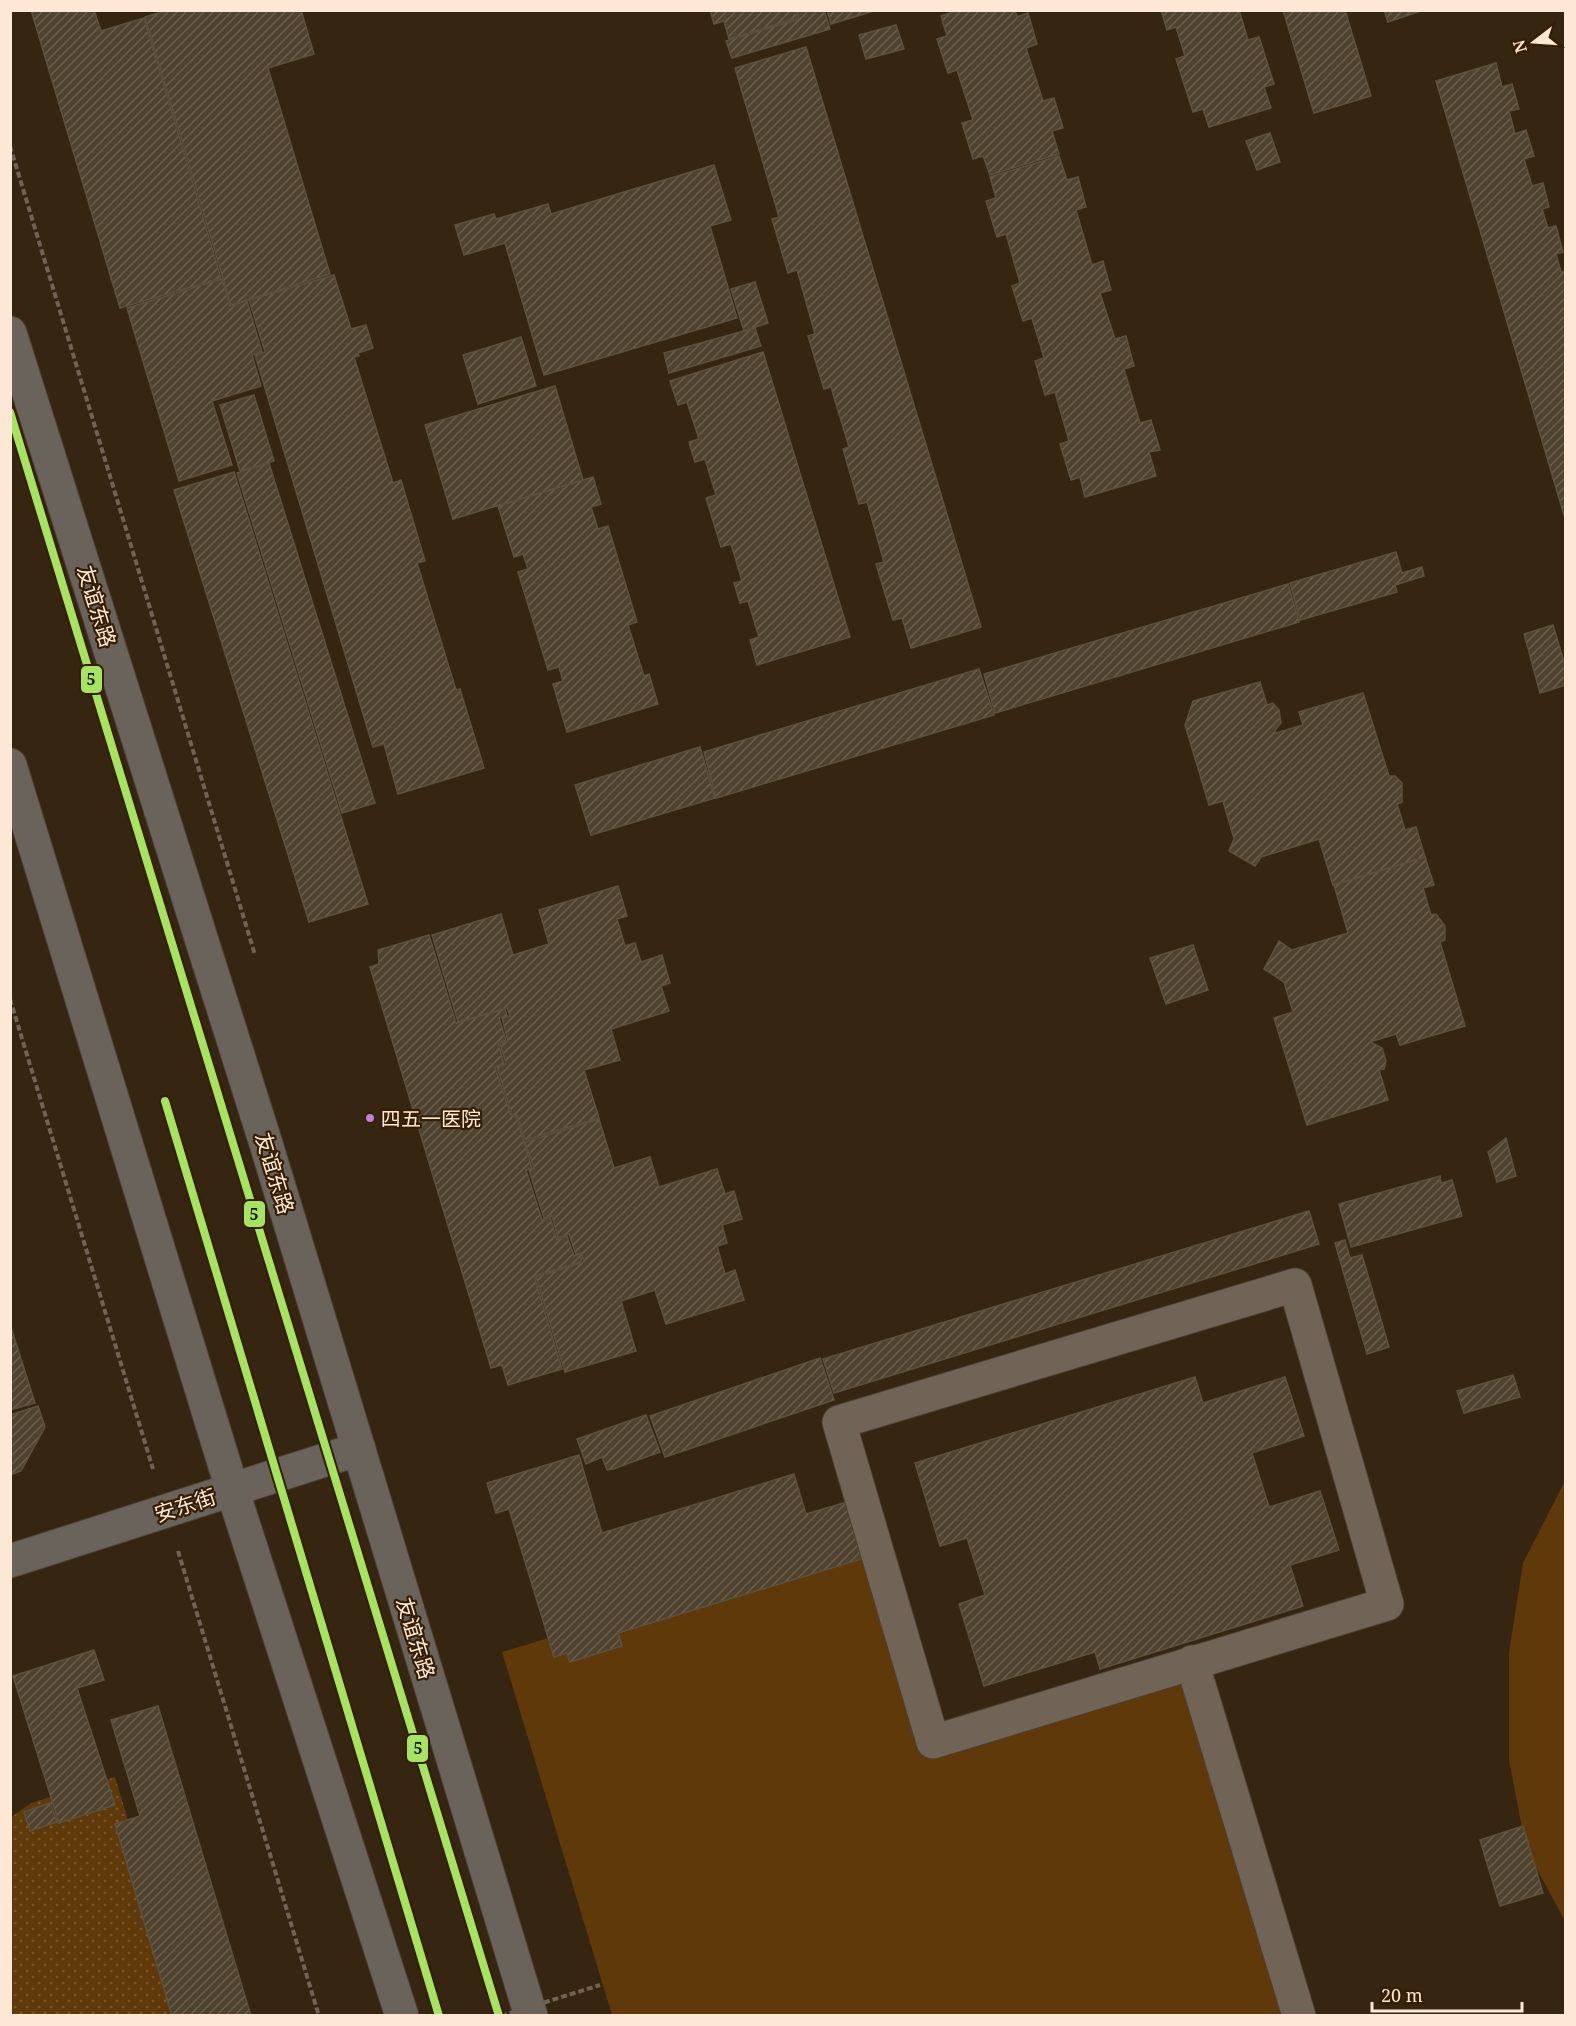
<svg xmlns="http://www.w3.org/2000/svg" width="1576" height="2026" font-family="'Noto Serif','Noto Sans SC',serif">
<defs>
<pattern id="grass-dots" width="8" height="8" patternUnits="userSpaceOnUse" patternTransform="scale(1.5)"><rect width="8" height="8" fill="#5f3909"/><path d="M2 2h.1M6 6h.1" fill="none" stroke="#77562c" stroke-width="1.8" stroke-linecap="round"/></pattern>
<pattern id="building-hatch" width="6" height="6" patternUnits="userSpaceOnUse" patternTransform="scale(1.5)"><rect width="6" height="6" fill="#4f4330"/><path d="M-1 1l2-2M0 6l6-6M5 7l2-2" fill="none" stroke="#695e4d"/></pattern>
</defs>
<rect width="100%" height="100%" fill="#352511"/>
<path fill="url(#grass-dots)" d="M115 1777 187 2015H11L10 1818 31 1803Z"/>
<g fill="#5f3909">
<path d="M1565 1481V1921L1526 1849 1509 1760V1652L1523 1563Z"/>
<path d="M875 1539 933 1741 1192 1662 1299 2015H612L502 1652Z"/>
</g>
<g fill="url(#building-hatch)" stroke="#5c513f" stroke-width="1.5">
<path d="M31 10H94L101 31 144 18 221 278 120 308Z"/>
<path d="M168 10H301L314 54 268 68 330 274 231 305 145 17Z"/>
<path d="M710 10H795L797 18 729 39 724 21 714 24Z"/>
<path d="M803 10H824L830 29 732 58 726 41 799 19 797 12Z"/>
<path d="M827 10H874V11L831 24Z"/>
<path d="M959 10H1015L1017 17 1028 13 1037 44 1026 48 1043 101 1054 98 1063 128 1052 131 1059 154 990 175 983 156 973 159 962 123 973 120 957 70 948 73 937 39 947 36 941 16Z"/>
<path d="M1161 10H1239L1248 40 1259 37 1274 84 1264 87 1271 108 1209 127 1203 109 1193 112 1176 59 1185 56 1176 27 1167 30Z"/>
<path d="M1283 10H1345L1371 96 1314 113Z"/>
<path d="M1384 10H1424L1388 22Z"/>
<path d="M896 25 904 49 866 59 859 35Z"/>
<path d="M806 47 981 627 911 648 902 618 893 620 876 564 884 562 867 502 859 504 843 449 849 447 831 387 824 389 808 336 815 334 797 270 788 273 772 219 779 217 735 68Z"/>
<path d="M1496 63 1502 87 1512 84 1519 109 1509 111 1515 134 1526 130 1534 156 1524 159 1532 186 1543 183 1549 207 1542 209 1548 228 1556 226 1563 252 1556 254 1561 272 1566 271V522L1436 81Z"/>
<path d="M1270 133 1280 162 1257 170 1246 141Z"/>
<path d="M1059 156 1067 180 1078 177 1086 207 1076 210 1092 265 1103 261 1111 290 1100 293 1115 339 1126 336 1134 366 1124 369 1140 423 1151 420 1160 450 1149 452 1156 476 1085 497 1080 477 1071 480 1060 444 1069 441 1055 392 1045 395 1035 361 1044 358 1032 318 1023 321 1012 286 1020 283 1006 234 997 237 986 201 996 198 990 177Z"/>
<path d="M714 165 731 220 710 226 737 318 544 375 505 243 464 255 455 225 494 214 496 219 548 204 551 214Z"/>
<path d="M334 275 351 329 366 325 373 348 358 353 359 356 354 357 393 483 401 480 425 561 417 563 456 690 460 689 484 768 398 794 384 744 373 747 255 355 265 352 249 300Z"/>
<path d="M222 279 230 306 247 301 262 352 252 355 261 386 212 401 232 465 179 481 127 308Z"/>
<path d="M755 282 768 323 744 331 731 289Z"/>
<path d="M755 328 761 346 669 373 664 353Z"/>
<path d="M521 337 536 386 478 404 463 355Z"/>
<path d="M763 352 850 637 757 665 750 640 759 637 748 601 740 603 734 583 742 581 731 544 721 547 706 498 716 495 705 459 695 462 689 442 699 439 687 402 678 405 670 381Z"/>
<path d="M555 386 583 480 453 519 425 425Z"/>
<path d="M254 395 274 461 240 471 220 405Z"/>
<path d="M269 463 375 803 342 813 237 473Z"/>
<path d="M234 472 368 904 309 922 174 490Z"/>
<path d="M593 477 601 504 591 507 598 529 608 526 637 622 628 625 644 676 649 674 658 704 567 732 553 684 563 681 559 667 548 670 518 572 528 569 523 554 514 557 498 506Z"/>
<path d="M1396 552 1402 573 1422 567 1424 576 1395 585 1397 592 1300 620 1290 583Z"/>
<path d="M1288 584 1299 622 995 713 984 674Z"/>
<path d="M1553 625 1566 668V685L1540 693 1524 634Z"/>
<path d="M979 669 994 715 716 798 704 752Z"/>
<path d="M1260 682 1267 705 1273 703 1279 710 1281 723 1275 730 1276 733 1303 725 1299 712 1363 693 1389 776H1395L1402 783V802L1397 804 1405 830 1416 827 1425 857 1333 885 1319 839 1261 857 1255 866 1229 851 1234 839 1223 801 1209 805 1185 725 1193 701Z"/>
<path d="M700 747 715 798 591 835 575 785Z"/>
<path d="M1425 857 1434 885 1423 888 1431 915 1436 914 1445 926V940L1440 942 1465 1026 1400 1045 1396 1034 1370 1042 1382 1048 1386 1061 1384 1069 1379 1070 1388 1100 1307 1125 1274 1018 1293 1012 1284 982 1264 969 1279 941 1292 950 1348 933 1334 885Z"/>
<path d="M618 886 627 916 617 919 625 946 635 943 641 962 662 955 670 983 661 986 669 1011 611 1029 620 1060 584 1070 599 1118 525 1140 517 1115H512L497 1067 506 1064 500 1043 508 1041 502 1018 510 1016 507 1008 458 1022 432 935 501 914 513 955 549 944 539 910Z"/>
<path d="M429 935 456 1023 505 1009 507 1016 499 1018 506 1040 498 1042 504 1064 495 1067 511 1116H516L532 1168 526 1170 542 1220 550 1217 557 1240 567 1236 574 1256 580 1254 582 1262 534 1276 562 1369 508 1385 502 1365 491 1368 370 967 379 964 378 950Z"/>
<path d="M1193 945 1208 990 1166 1004 1150 958Z"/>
<path d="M599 1119 614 1168 650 1157 659 1187 717 1169 725 1194 734 1191 742 1219 722 1225 727 1243 717 1246 725 1274 735 1270 744 1300 666 1324 655 1290 621 1301 636 1351 565 1372 536 1277 584 1262 581 1253 576 1255 569 1234 558 1238 552 1216 544 1218 529 1170 534 1168 525 1142Z"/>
<path d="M1506 1138 1516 1176 1497 1182 1488 1152Z"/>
<path d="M1440 1176 1441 1183 1452 1180 1462 1216 1351 1247 1339 1204Z"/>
<path d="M1309 1211 1319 1244 834 1393 823 1359Z"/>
<path d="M1345 1240 1350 1258 1362 1255 1389 1347 1367 1354 1335 1243Z"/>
<path d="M10 1324 35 1403 10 1410Z"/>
<path d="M820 1358 834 1400 665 1457 650 1416Z"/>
<path d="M1513 1375 1520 1397 1464 1413 1457 1391Z"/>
<path d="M1195 1377 1203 1403 1285 1377 1304 1436 1252 1453 1269 1507 1320 1491 1339 1550 1290 1565 1303 1606 1100 1669 1095 1652 984 1686 959 1604 985 1595 967 1538 940 1546 915 1463Z"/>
<path d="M38 1406 45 1427 21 1471 10 1475V1415Z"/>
<path d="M646 1415 660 1452 613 1469 607 1470 602 1457 586 1464 577 1439Z"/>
<path d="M579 1455 602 1533 794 1474 806 1514 854 1500 871 1556 618 1633 622 1646 570 1662 567 1653 554 1657 509 1509 496 1513 487 1483Z"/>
<path d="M94 1650 104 1680 77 1688 115 1805 59 1823 13 1676Z"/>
<path d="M158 1706 251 2016H172L115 1824 140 1816 111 1720Z"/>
<path d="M50 1803 57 1822 30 1831 24 1812Z"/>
<path d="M1523 1826 1543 1893 1500 1906 1480 1840Z"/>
</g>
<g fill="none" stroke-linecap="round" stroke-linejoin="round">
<defs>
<g id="minor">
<path d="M1295 1285 1387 1604 933 1742 839 1422Z"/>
<path d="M1192 1662 1299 2016"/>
</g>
<g id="major">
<path d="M10 333 267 1147 531 2016"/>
<path d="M10 765 232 1489 402 2016"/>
<path d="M10 1561 359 1449"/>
</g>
</defs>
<use href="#minor" stroke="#4d4032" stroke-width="35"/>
<use href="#major" stroke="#4d4032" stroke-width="35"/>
<g stroke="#706356" stroke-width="4" stroke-dasharray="6 3" stroke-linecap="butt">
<path d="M10 146 255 955"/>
<path d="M10 999 153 1469"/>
<path d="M178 1551 319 2016"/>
</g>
<use href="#minor" stroke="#706457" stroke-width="33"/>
<use href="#major" stroke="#6a635b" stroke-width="33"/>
<path stroke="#706356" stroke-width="4" stroke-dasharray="6 3" stroke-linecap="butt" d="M501 2016 600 1985"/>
<defs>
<g id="metro-1">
<path d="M10 412 499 2016"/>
<path d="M165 1101 439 2016"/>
</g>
</defs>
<use href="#metro-1" stroke="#361e04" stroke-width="12"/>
<use href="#metro-1" stroke="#a6e35f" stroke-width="8"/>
</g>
<circle fill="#c07fdc" stroke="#361e04" stroke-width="2" cx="370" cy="1118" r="5"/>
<g text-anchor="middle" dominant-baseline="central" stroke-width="4.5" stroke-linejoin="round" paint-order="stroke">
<g font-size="20" fill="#fde8d6" stroke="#361e04" text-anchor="start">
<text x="381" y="1118">四五一医院</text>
</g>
<g font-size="21" fill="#fde8d6" stroke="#361e04">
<text transform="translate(97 606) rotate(73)">友谊东路</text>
<text transform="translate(275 1173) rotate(73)">友谊东路</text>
<text transform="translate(185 1505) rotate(-18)">安东街</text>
<text transform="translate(416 1638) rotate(73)">友谊东路</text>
</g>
</g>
<g stroke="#361e04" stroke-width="2">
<rect x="80" y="665" width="23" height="29" rx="6" fill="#a6e35f"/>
<rect x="243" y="1200" width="23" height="28" rx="6" fill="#a6e35f"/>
<rect x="406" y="1734" width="23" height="29" rx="6" fill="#a6e35f"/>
</g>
<g font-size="16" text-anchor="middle" font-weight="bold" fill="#111">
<text x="91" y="685">5</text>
<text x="254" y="1220">5</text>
<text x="418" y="1754">5</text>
</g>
<rect width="1576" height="2026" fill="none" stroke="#fde8d6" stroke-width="24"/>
<g transform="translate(1534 42) rotate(253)" stroke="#361e04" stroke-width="4.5" paint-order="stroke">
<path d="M0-4.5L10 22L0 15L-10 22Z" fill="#fde8d6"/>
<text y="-9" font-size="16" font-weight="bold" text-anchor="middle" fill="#fde8d6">N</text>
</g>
<path d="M1372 2002v9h150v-9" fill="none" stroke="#fde8d6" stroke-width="3"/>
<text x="1381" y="2002" font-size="18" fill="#fde8d6" stroke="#361e04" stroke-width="4.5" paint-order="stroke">20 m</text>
</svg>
